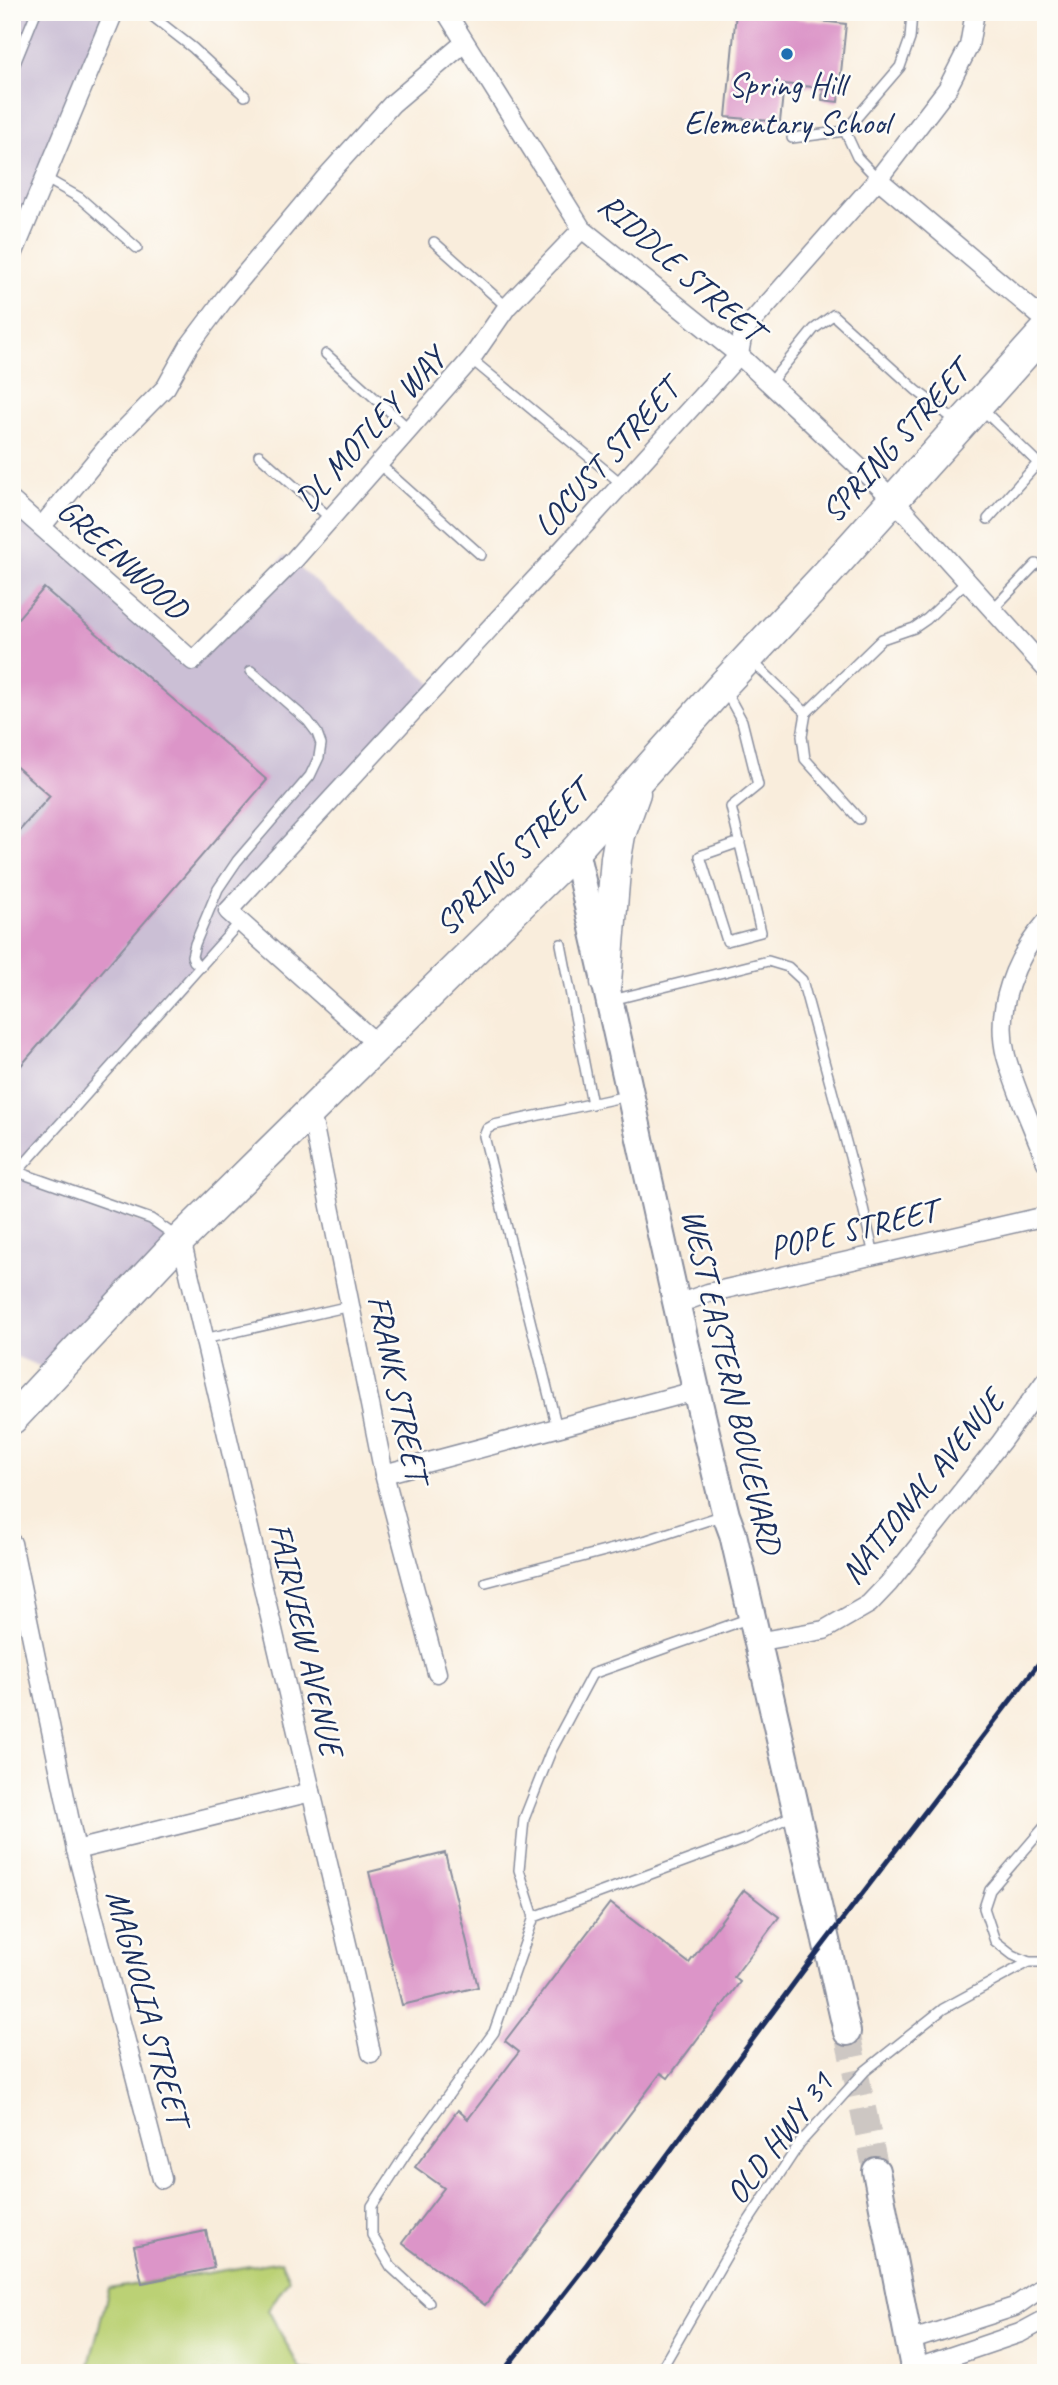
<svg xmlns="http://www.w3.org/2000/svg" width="1058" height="2385" font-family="Caveat,sans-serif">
<rect width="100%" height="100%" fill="#fdfcf7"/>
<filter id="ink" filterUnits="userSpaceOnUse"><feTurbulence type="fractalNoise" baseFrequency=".0143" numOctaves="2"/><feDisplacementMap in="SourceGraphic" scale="14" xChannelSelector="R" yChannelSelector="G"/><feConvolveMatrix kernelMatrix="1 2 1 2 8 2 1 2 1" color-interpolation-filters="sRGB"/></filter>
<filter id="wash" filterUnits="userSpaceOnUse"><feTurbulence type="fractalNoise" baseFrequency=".00686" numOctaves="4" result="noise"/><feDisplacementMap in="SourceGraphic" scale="28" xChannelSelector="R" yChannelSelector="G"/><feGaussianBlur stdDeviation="1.57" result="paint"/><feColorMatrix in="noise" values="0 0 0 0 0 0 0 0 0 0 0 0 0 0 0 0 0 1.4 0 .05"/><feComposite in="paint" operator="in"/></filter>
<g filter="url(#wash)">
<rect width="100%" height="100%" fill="#f9eddc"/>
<g fill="#cbbfd5">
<path d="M12 12H116L12 258Z"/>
<path d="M12 503 194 661 285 555 436 687 228 911 241 921 19 1171 181 1239 56 1373 12 1355Z"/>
</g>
<path fill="#bbd175" stroke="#6b806a" stroke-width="2" d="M281 2261 289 2279 268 2310 300 2369 320 2373H81L89 2365 109 2289Z"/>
<g id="blocks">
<g fill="#dc95c8">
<path d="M736 12H758V14L846 24 838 102 822 100 823 88 784 84 780 122 726 117Z"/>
<path d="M44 588 267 780 12 1076V839L50 796 12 763V625Z"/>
<path d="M445 1853 478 1987 402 2005 369 1872Z"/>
<path d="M744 1890 779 1917 734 1977 740 1982 668 2078 661 2073 485 2305 402 2243 444 2188 415 2167 458 2110 468 2119 519 2052 505 2041 610 1903 689 1963Z"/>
<path d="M206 2231 214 2268 142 2283 134 2246Z"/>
</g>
</g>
</g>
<g filter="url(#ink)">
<use href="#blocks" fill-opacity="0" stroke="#8a8e9d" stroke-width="2"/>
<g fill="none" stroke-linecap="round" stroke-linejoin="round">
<path stroke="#cdc7c3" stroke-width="26" stroke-dasharray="26 13" stroke-linecap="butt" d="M847 2032 876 2171"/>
<defs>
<g id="lane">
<path d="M147 12 193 48 245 96"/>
<path d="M12 71 36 12"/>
<path d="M845 131 857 157 878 179"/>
<path d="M792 138 845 131 900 67 910 39 912 12"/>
<path d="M45 178 80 198 137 248"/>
<path d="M434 242 507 307"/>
<path d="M326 354 408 428"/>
<path d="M471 359 622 484"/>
<path d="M770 383 814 329 833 315 916 390 956 421"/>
<path d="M982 409 1038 463 988 519"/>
<path d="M259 455 330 518"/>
<path d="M378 463 481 555"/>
<path d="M993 609 1036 564"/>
<path d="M752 661 806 713 802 736 805 759 859 819"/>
<path d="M725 690 742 721 758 785 731 807 761 932 727 941 700 856 740 842"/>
<path d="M806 713 882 639 914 628 927 619 968 580"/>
<path d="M561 944 592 1104"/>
<path d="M201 967 194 961 192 956 195 944 218 889 237 861 310 776 319 757 321 744 317 733 308 721 251 671"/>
<path d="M612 1000 768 961 788 967 802 980 859 1190 874 1255"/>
<path d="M15 1171 151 1219 177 1237"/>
<path d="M18 1171 240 922"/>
<path d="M204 1339 350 1306"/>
<path d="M557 1428 484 1136 487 1129 494 1125 627 1096"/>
<path d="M486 1582 647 1540 724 1515"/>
<path d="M1046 1825 990 1890 984 1908 995 1941 1013 1955 1029 1962H1046"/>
<path d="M534 1917 519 1870 524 1819 551 1751 592 1674 750 1618"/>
<path d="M429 2302 391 2267 372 2235V2206L407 2152 494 2032 534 1917 745 1839 795 1814"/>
<path d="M659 2373 734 2243 800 2143 865 2071 943 2009 1029 1962"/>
</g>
<g id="street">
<path d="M446 12 582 229 739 355 893 499 1046 669"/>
<path d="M878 179 1046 321"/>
<path d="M12 257 114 12"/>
<path d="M12 501 193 661 294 560 471 359 507 307 582 229"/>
<path d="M42 526 107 447 166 387 189 346 225 298 326 177 392 104 464 43"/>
<path d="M1046 922C1015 958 994 1008 1006 1056 1016 1092 1033 1127 1046 1162"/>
<path d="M378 1045 228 911 551 562 739 355 743 332 878 179 947 89 969 46 975 12"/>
<path d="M311 1112 384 1474 437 1673"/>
<path d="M181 1239 355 1978 371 2053"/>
<path d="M674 1301 689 1300 708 1293 1046 1216"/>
<path d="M384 1474 695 1391"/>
<path d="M12 1543 76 1850 162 2179"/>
<path d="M756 1642 824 1630 869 1604 889 1583 1001 1442 1046 1380"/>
<path d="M76 1850 311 1792"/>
<path d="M909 2341 1014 2307 1046 2285"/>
<path d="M914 2369 1020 2333 1046 2319"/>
</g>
<g id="secondary">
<path d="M575 851C628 1072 671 1295 726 1515L733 1534 847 2032"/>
<path d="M876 2171 915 2373"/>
</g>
<g id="primary">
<path d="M606 982 616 858 620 835 635 793"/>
<path d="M12 1419 181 1239 575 851 723 685 824 577 1046 330"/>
</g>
</defs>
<use href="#lane" stroke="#8a8e9d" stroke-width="12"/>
<use href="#street" stroke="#8a8e9d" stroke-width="21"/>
<use href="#secondary" stroke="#8a8e9d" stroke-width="30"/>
<use href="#primary" stroke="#8a8e9d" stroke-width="33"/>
<use href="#lane" stroke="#fff" stroke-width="9"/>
<use href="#street" stroke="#fff" stroke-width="18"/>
<use href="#secondary" stroke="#fff" stroke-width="26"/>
<use href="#primary" stroke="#fff" stroke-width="30"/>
<path stroke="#1b2f5e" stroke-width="5" d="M502 2373 587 2264 803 1971 1046 1654"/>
</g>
</g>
<circle fill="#1f6fb2" stroke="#fdfcf7" stroke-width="2.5" cx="787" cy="54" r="7"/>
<g text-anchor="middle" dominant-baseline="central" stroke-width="5" stroke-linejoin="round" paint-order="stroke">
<g font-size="33" fill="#1b2f5e" stroke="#fdfcf7">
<text x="787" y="85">Spring Hill<tspan x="787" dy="38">Elementary School</tspan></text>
</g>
<g font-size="33" fill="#1b2f5e" stroke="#fdfcf7">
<text transform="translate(681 267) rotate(41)">RIDDLE STREET</text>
<text transform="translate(370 429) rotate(-48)">DL MOTLEY WAY</text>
<text transform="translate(895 442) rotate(-48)">SPRING STREET</text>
<text transform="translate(606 458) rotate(-48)">LOCUST STREET</text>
<text transform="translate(123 559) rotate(42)">GREENWOOD</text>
<text transform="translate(512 858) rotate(-45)">SPRING STREET</text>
<text transform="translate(853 1229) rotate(-13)">POPE STREET</text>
<text transform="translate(732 1381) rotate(77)">WEST EASTERN BOULEVARD</text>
<text transform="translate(398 1388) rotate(78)">FRANK STREET</text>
<text transform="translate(922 1487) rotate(-51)">NATIONAL AVENUE</text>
<text transform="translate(306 1639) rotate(77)">FAIRVIEW AVENUE</text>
<text transform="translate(148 2007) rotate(75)">MAGNOLIA STREET</text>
<text transform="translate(779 2138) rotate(-53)">OLD HWY 31</text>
</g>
</g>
<rect width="1058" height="2385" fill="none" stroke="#fdfcf7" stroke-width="42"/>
</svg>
